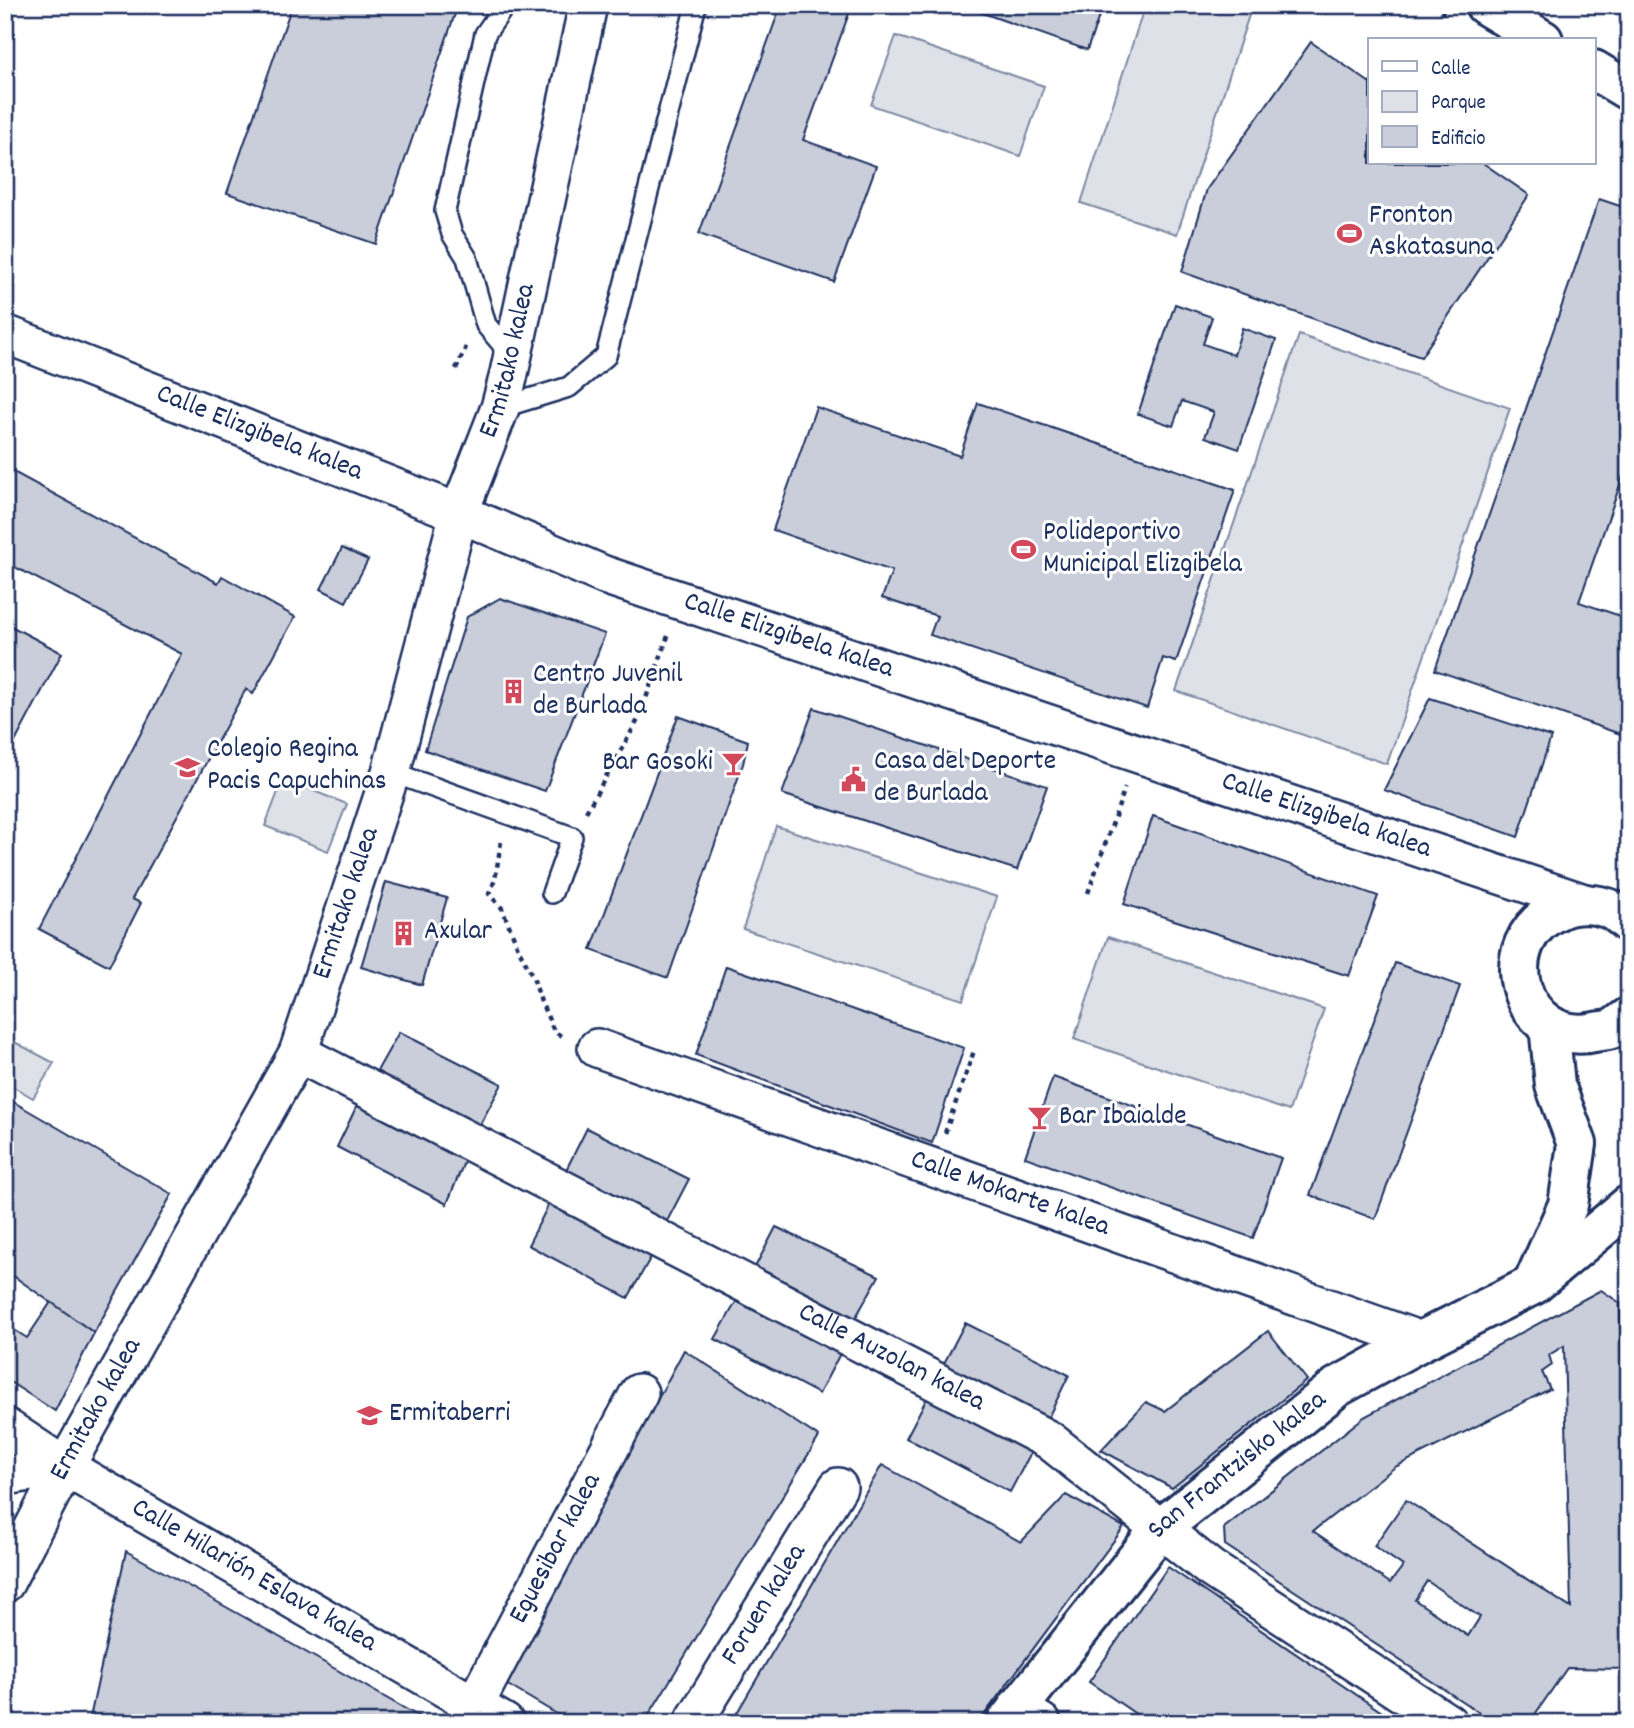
<svg xmlns="http://www.w3.org/2000/svg" width="1634" height="1728" font-family="Dekko,sans-serif">
<rect width="100%" height="100%" fill="#fff"/>
<filter id="ink" filterUnits="userSpaceOnUse"><feTurbulence type="fractalNoise" baseFrequency=".0143" numOctaves="2"/><feDisplacementMap in="SourceGraphic" scale="14" xChannelSelector="R" yChannelSelector="G"/><feConvolveMatrix kernelMatrix="1 2 1 2 8 2 1 2 1" color-interpolation-filters="sRGB"/></filter>
<g filter="url(#ink)">
<g fill="#dee1e7" stroke="#7c88a2" stroke-width="2">
<path d="M1145 5H1220L1249 15 1177 234 1081 203Z"/>
<path d="M896 36 1044 86 1020 156 871 105Z"/>
<path d="M1299 335 1510 408 1387 764 1176 691Z"/>
<path d="M283 779 347 804 328 851 265 826Z"/>
<path d="M776 826 997 897 963 1000 743 929Z"/>
<path d="M1108 937 1324 1009 1289 1111 1074 1039Z"/>
<path d="M5 1037 54 1063 33 1098 5 1082Z"/>
</g>
<g fill="#caceda" stroke="#1b2f5e" stroke-width="2" fill-rule="evenodd">
<path d="M292 5H458L376 244 227 193Z"/>
<path d="M781 5H852L803 140 876 166 834 282 699 234Z"/>
<path d="M960 5H1103L1087 50Z"/>
<path d="M1311 42 1370 83V163H1483L1529 195 1421 357 1182 272 1207 189Z"/>
<path d="M1599 199 1629 209V459L1579 602 1629 619V737L1435 670Z"/>
<path d="M1175 304 1212 317 1203 344 1234 355 1242 328 1276 340 1239 449 1205 437 1214 412 1182 401 1173 426 1138 414Z"/>
<path d="M978 403 1235 490 1176 662 1163 658 1147 708 930 635 937 616 882 598 892 571 773 530 816 407 960 456Z"/>
<path d="M5 459 8 460 6 468 218 583 222 576 295 617 253 694 246 689 132 899 141 903 109 966 39 929 182 654 5 562Z"/>
<path d="M342 548 368 560 346 602 321 589Z"/>
<path d="M500 598 605 634 545 791 425 750 467 617Z"/>
<path d="M5 623 62 653 5 761Z"/>
<path d="M1430 698 1551 737 1518 837 1384 790Z"/>
<path d="M814 708 1047 786 1017 870 782 794Z"/>
<path d="M678 716 748 741 743 764 668 978 591 950Z"/>
<path d="M1153 816 1378 896 1349 976 1124 904Z"/>
<path d="M386 882 447 898 422 985 361 967Z"/>
<path d="M1395 963 1460 986 1375 1219 1310 1195Z"/>
<path d="M726 966 964 1048 932 1143 696 1055Z"/>
<path d="M399 1032 502 1084 476 1132 373 1078Z"/>
<path d="M1053 1077 1281 1158 1253 1238 1025 1157Z"/>
<path d="M5 1097 172 1194 94 1333 5 1270Z"/>
<path d="M361 1097 467 1155 447 1204 337 1147Z"/>
<path d="M587 1128 689 1179 664 1227 563 1176Z"/>
<path d="M554 1194 657 1246 628 1298 528 1245Z"/>
<path d="M776 1227 879 1276 852 1324 752 1273Z"/>
<path d="M1601 1290 1620 1303 1629 1614V1669L1567 1668 1529 1723H1495L1225 1545 1224 1528 1364 1417ZM1564 1346 1571 1608 1406 1500 1374 1546 1403 1566 1390 1583 1313 1531 1395 1467 1550 1389 1542 1372 1552 1365 1549 1355ZM1427 1581 1480 1617 1468 1636 1415 1600Z"/>
<path d="M741 1293 845 1344 819 1394 715 1339Z"/>
<path d="M51 1302 94 1333 55 1411 5 1379V1324L27 1338Z"/>
<path d="M965 1323 1069 1375 1046 1422 941 1369Z"/>
<path d="M1268 1331 1307 1380 1172 1488 1101 1450 1146 1402 1165 1411Z"/>
<path d="M684 1350 819 1437 644 1723H572L506 1684Z"/>
<path d="M931 1390 1036 1443 1010 1492 906 1438Z"/>
<path d="M882 1465 1021 1542 1066 1495 1124 1527 978 1723H731Z"/>
<path d="M126 1551 253 1622 430 1723H98L90 1718Z"/>
<path d="M1168 1567 1196 1586 1398 1723H1149L1089 1682Z"/>
</g>
<g fill="none" stroke-linecap="round" stroke-linejoin="round">
<defs>
<g id="service">
<path d="M505 5 485 34 445 211 452 234 467 258 486 325 503 345 506 363"/>
<path d="M500 408 569 387 606 356 696 5"/>
<path d="M391 772 572 837 552 893"/>
</g>
<g id="minor">
<path id="s1" d="M5 334 459 513 604 575 1584 903"/>
<path id="s2" d="M597 1048 1421 1341"/>
<path id="s3" d="M298 1053 1049 1440 1210 1568 1448 1723"/>
<path id="s4" d="M5 1427 65 1467 505 1723"/>
<path d="M5 1476 65 1467"/>
<path id="s5" d="M5 1583 65 1467 298 1053 391 772 459 513 500 408 508 378 588 5"/>
<path id="s6" d="M475 1704 639 1393"/>
<path d="M1017 1707 1042 1723"/>
<path id="s7" d="M693 1723 838 1487"/>
</g>
<g id="tertiary">
<path d="M1629 923C1624 919 1618 913 1612 910 1596 903 1575 902 1560 909 1487 941 1520 1048 1595 1032 1600 1031 1607 1031 1611 1029 1617 1027 1623 1021 1629 1017"/>
<path d="M1536 1277 1568 1205 1577 1144 1555 1085 1549 1025"/>
<path id="s8" d="M1006 1723 1161 1528 1337 1387 1421 1341 1533 1285 1629 1205"/>
</g>
<g id="secondary">
<path d="M1485 5 1543 40"/>
<path d="M1594 70 1629 91"/>
</g>
</defs>
<use href="#service" stroke="#1b2f5e" stroke-width="24"/>
<use href="#minor" stroke="#1b2f5e" stroke-width="42"/>
<use href="#tertiary" stroke="#1b2f5e" stroke-width="44"/>
<use href="#secondary" stroke="#1b2f5e" stroke-width="44"/>
<g stroke="#1b2f5e" stroke-width="4.5" stroke-dasharray="5 5" stroke-linecap="butt">
<path d="M1432 5 1447 15"/>
<path d="M456 369 466 347"/>
<path d="M586 812 639 718 668 636"/>
<path d="M501 842 495 880 489 894 502 908 519 950 533 977 541 1002 554 1031 561 1036"/>
<path d="M1088 893 1125 788"/>
<path d="M945 1133 974 1051"/>
</g>
<use href="#service" stroke="#fff" stroke-width="19"/>
<use href="#minor" stroke="#fff" stroke-width="37"/>
<use href="#tertiary" stroke="#fff" stroke-width="38"/>
<use href="#secondary" stroke="#fff" stroke-width="38"/>
</g>
</g>
<defs>
<symbol id="stadium-bare" viewBox="-9 -9 18 18"><path d="M0-5a6.5 5 0 1 0 0 10a6.5 5 0 1 0 0-10ZM-3.5-1.8h7v3.6h-7Z" fill="#d1495b" stroke="#fff" stroke-width="2.5" paint-order="stroke"/></symbol>
<symbol id="building-bare" viewBox="-9 -9 18 18"><path d="M-4-6H4V6H1V3H-1V6H-4ZM-2.5-4.3h1.7v1.8h-1.7ZM.8-4.3h1.7v1.8H.8ZM-2.5-1h1.7V.8h-1.7ZM.8-1h1.7V.8H.8Z" fill="#d1495b" stroke="#fff" stroke-width="2.5" paint-order="stroke"/></symbol>
<symbol id="bar-bare" viewBox="-9 -9 18 18"><path d="M-6-5H6L.8 .8V4.5H3.5V6h-7V4.5H-.8V.8Z" fill="#d1495b" stroke="#fff" stroke-width="2.5" paint-order="stroke"/></symbol>
<symbol id="school-bare" viewBox="-9 -9 18 18"><path d="M0-5L7-2L0 1L-7-2ZM-4 1L0 2.5L4 1V4Q0 6-4 4Z" fill="#d1495b" stroke="#fff" stroke-width="2.5" paint-order="stroke"/></symbol>
<symbol id="civic-bare" viewBox="-9 -9 18 18"><path d="M-.6-6.5H3V-4.5H.6V-3L4-1V1h2V6H-6V1h2V-1L-.6-3ZM-1.2 2.5V6h2.4V2.5Z" fill="#d1495b" stroke="#fff" stroke-width="2.5" paint-order="stroke"/></symbol>
</defs>
<g fill-rule="evenodd">
<use href="#stadium-bare" x="1332" y="216" width="35" height="35"/>
<use href="#stadium-bare" x="1006" y="532" width="35" height="35"/>
<use href="#building-bare" x="496" y="674" width="35" height="35"/>
<use href="#bar-bare" x="716" y="746" width="35" height="35"/>
<use href="#school-bare" x="170" y="750" width="35" height="35"/>
<use href="#civic-bare" x="836" y="762" width="35" height="35"/>
<use href="#building-bare" x="386" y="916" width="35" height="35"/>
<use href="#bar-bare" x="1022" y="1100" width="35" height="35"/>
<use href="#school-bare" x="352" y="1398" width="35" height="35"/>
</g>
<g text-anchor="middle" dominant-baseline="central" stroke-width="6" stroke-linejoin="round" paint-order="stroke">
<g font-size="28" fill="#1b2f5e" stroke="#fff" text-anchor="start">
<text x="1369" y="217">Fronton<tspan x="1369" dy="32">Askatasuna</tspan></text>
<text x="1043" y="534">Polideportivo<tspan x="1043" dy="32">Municipal Elizgibela</tspan></text>
<text x="533" y="676">Centro Juvenil<tspan x="533" dy="32">de Burlada</tspan></text>
<text x="207" y="751">Colegio Regina<tspan x="207" dy="32">Pacis Capuchinas</tspan></text>
<text x="874" y="763">Casa del Deporte<tspan x="874" dy="32">de Burlada</tspan></text>
<text x="713" y="764" text-anchor="end">Bar Gosoki</text>
<text x="424" y="933">Axular</text>
<text x="1059" y="1118">Bar Ibaialde</text>
<text x="389" y="1415">Ermitaberri</text>
</g>
<g font-size="28" fill="#1b2f5e" stroke="#fff">
<text stroke="none"><textPath href="#s5" startOffset="1330">Ermitako kalea</textPath></text>
<text stroke="none"><textPath href="#s1" startOffset="273">Calle Elizgibela kalea</textPath></text>
<text stroke="none"><textPath href="#s1" startOffset="840">Calle Elizgibela kalea</textPath></text>
<text stroke="none"><textPath href="#s1" startOffset="1407">Calle Elizgibela kalea</textPath></text>
<text stroke="none"><textPath href="#s5" startOffset="763">Ermitako kalea</textPath></text>
<text stroke="none"><textPath href="#s2" startOffset="438">Calle Mokarte kalea</textPath></text>
<text stroke="none"><textPath href="#s3" startOffset="667">Calle Auzolan kalea</textPath></text>
<text stroke="none"><textPath href="#s5" startOffset="196">Ermitako kalea</textPath></text>
<text stroke="none"><textPath href="#s8" startOffset="348">San Frantzisko kalea</textPath></text>
<text stroke="none"><textPath href="#s6" startOffset="175">Eguesibar kalea</textPath></text>
<text stroke="none"><textPath href="#s4" startOffset="290">Calle Hilarión Eslava kalea</textPath></text>
<text stroke="none"><textPath href="#s7" startOffset="138">Foruen kalea</textPath></text>
</g>
</g>
<rect width="1634" height="1728" fill="none" stroke="#fff" stroke-width="28"/>
<rect x="14" y="14" width="1606" height="1700" fill="none" stroke="#1b2f5e" stroke-width="2.5" filter="url(#ink)"/>
<rect x="1368" y="38" width="228" height="126" fill="#ffffff" stroke="#a4acbf" stroke-width="2"/>
<rect x="1382" y="61" width="35" height="10" fill="#ffffff" stroke="#a4acbf" stroke-width="2"/>
<text x="1431" y="74" font-size="21" fill="#1b2f5e">Calle</text>
<rect x="1382" y="91" width="35" height="21" fill="#dee1e7" stroke="#a4acbf" stroke-width="2"/>
<text x="1431" y="108" font-size="21" fill="#1b2f5e">Parque</text>
<rect x="1382" y="126" width="35" height="21" fill="#caceda" stroke="#a4acbf" stroke-width="2"/>
<text x="1431" y="144" font-size="21" fill="#1b2f5e">Edificio</text>
</svg>
